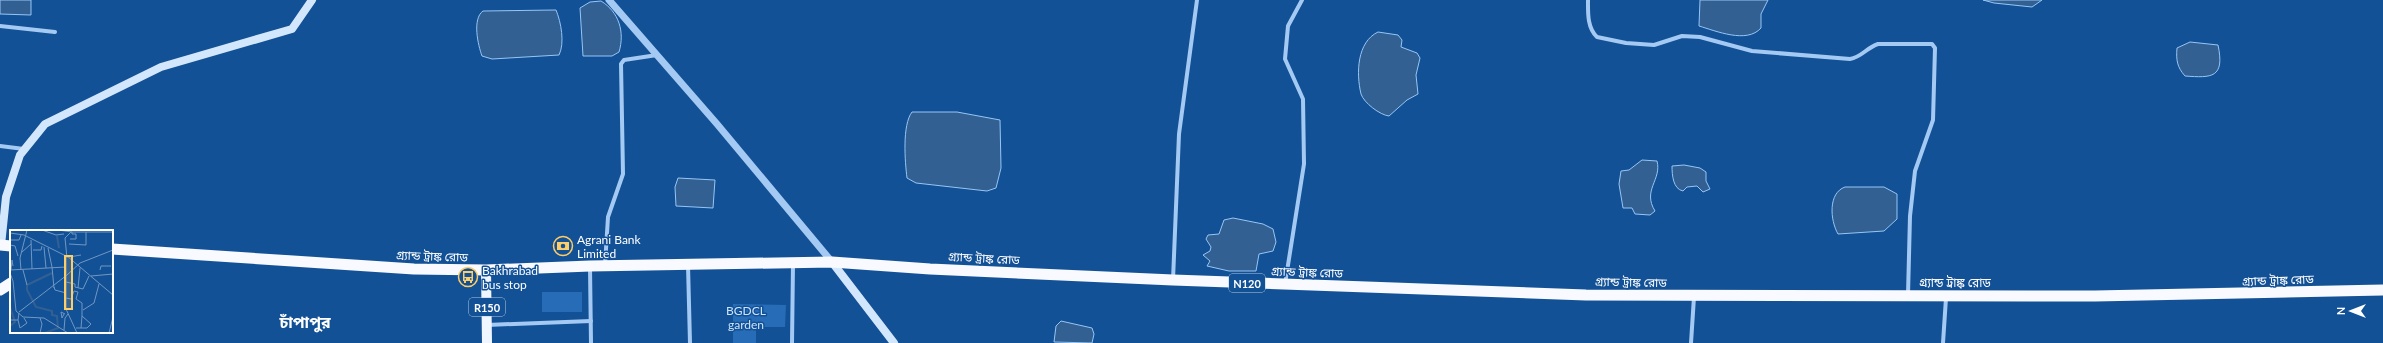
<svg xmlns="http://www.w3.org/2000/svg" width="2383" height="343" font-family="Lato,'Noto Sans Bengali',sans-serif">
<rect width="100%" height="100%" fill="#135197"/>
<g fill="#266cb6">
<rect x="542" y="292" width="40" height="20"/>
<path d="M733 304 786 305 785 327H756V343H733Z"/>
</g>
<g fill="#336093" stroke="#96c6f6">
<path d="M0 0H31V15L0 14Z"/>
<path d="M1700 0H1768L1761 14V28C1747 44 1716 31 1699 26Z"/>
<path d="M1983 0H2042L2032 7 1994 3Z"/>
<path d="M601 1C619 12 625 32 619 52L612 56H583L580 8 590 2Z"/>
<path d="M556 10C561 22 565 43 559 55L492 59 482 56C478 45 472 19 483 11Z"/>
<path d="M1378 32 1398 35 1402 40 1401 47 1417 53 1420 58 1416 75 1418 94 1407 100 1389 116C1380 115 1364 103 1361 94 1356 73 1357 42 1378 32Z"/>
<path d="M2190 42 2218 45C2225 78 2212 78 2185 76 2177 67 2176 60 2177 48Z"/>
<path d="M912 112H957L1000 120 1001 168 996 188 987 191 916 183 907 178C905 162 902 125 912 112Z"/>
<path d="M1642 160 1657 161C1662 180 1642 190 1655 211L1650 215 1635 214 1632 208H1623L1619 184 1621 171 1629 170Z"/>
<path d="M1684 165 1700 168 1706 172V181L1710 189 1703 192 1697 186 1687 187 1683 191C1673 189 1672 175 1672 166Z"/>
<path d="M678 178 715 180 713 208 676 206 675 187Z"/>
<path d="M1845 187H1884L1897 194V219L1884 231 1838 234C1830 220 1828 193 1845 187Z"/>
<path d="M1233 218 1263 224 1273 229 1276 242 1273 251 1259 254 1256 271H1229L1207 266 1210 261 1203 255 1210 251 1211 247 1206 239 1208 235 1219 234 1224 220Z"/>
<path d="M1061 321 1092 328 1094 334 1092 343 1054 342 1056 326Z"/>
</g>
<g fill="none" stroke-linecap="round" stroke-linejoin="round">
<g stroke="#a4caf3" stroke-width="4">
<path d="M1588 0C1588 12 1587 28 1597 37L1626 43 1654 45 1682 36 1700 37 1752 51 1850 59C1862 57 1866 48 1878 44H1932L1935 48 1933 120 1915 171 1910 216 1908 295"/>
<path d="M0 26 55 32"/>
<path d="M0 146 24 149"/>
<path d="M605 265 608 217 623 174 621 64 624 60 657 55"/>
<path d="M688 265 690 343"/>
<path d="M590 267 591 343"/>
<path d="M1173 280 1179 134 1197 0"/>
<path d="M1285 284 1304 164 1303 99 1285 59 1288 26 1302 0"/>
<path d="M487 325 591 321"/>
<path d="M792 343 793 264"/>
<path d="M1691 343 1694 297"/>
<path d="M1943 343 1946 298"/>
</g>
<path stroke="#a4caf3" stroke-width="7" d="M609 0 717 124 832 262"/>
<g stroke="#d3e7fc" stroke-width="8">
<path d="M1 245 6 197 20 155 45 124 161 67 292 29 312 0"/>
<path d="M832 262 894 343"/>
</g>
<path stroke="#f0f6ff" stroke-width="10" d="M486 270 487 343"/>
<g stroke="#f8faff" stroke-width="11">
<path d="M0 245 11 246"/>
<path d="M112 249 414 269 486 270 590 266 832 262 930 269 1173 280 1586 295 2095 296 2383 290"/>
<path d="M0 290 11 283"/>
</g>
</g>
<defs>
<symbol id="bank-ring" viewBox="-11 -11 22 22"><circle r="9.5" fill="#135197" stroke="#ffcd66" stroke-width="1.5"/><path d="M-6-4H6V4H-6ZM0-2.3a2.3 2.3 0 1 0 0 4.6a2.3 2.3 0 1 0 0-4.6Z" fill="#ffcd66"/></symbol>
<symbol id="bus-ring" viewBox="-11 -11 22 22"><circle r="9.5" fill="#135197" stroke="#ffcd66" stroke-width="1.5"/><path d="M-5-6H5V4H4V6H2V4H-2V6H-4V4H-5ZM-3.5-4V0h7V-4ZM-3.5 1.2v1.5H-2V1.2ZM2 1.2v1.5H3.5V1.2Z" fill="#ffcd66"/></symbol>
</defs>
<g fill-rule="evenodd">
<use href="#bank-ring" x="552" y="235" width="22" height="22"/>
<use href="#bus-ring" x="457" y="266" width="22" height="22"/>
</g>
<g text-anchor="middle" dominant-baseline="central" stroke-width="3" stroke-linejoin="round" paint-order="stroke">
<g fill="#135197" stroke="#b8cbe0" stroke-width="1">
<rect x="1229" y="274" width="36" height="18" rx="3"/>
<rect x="469" y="298" width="36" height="18" rx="3"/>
</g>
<g font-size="11" font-weight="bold" fill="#fff">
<text x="1247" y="283">N120</text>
<text x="487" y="307">R150</text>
</g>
<g font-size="12" fill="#fff" stroke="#135197" text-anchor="start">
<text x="577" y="239">Agrani Bank<tspan x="577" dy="14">Limited</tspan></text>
<text x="482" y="270">Bakhrabad<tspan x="482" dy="14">bus stop</tspan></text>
</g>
<g font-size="12" fill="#fff" stroke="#135197">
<text transform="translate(432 256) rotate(2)">গ্র্যান্ড ট্রাঙ্ক রোড</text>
<text transform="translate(984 258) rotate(3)">গ্র্যান্ড ট্রাঙ্ক রোড</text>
<text transform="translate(1307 272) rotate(2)">গ্র্যান্ড ট্রাঙ্ক রোড</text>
<text transform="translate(2278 280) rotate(-2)">গ্র্যান্ড ট্রাঙ্ক রোড</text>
<text transform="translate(1631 282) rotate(1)">গ্র্যান্ড ট্রাঙ্ক রোড</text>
<text x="1955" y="282">গ্র্যান্ড ট্রাঙ্ক রোড</text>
</g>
<g font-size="12" fill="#cce4fd" stroke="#135197">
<text x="746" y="310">BGDCL<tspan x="746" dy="14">garden</tspan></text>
</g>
<g font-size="16" font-weight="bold" fill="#fff" stroke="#135197">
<text x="305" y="321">চাঁপাপুর</text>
</g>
</g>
<g transform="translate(10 230)">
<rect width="103" height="103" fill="#135197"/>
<path fill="none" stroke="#336093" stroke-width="2" d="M47 6 49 18M17 60V55L42 43M17 60 26 77 42 81V85L47 86 48 98 35 103M0 77 5 92 0 96"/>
<path fill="none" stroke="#7197c1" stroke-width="1" d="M32 0 46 5 54 4M48 0 62 2M0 3 14 5 56 26V79L67 103M60 9H66V4H62V2M0 10H9L11 5M21 10 22 39M59 14 76 15V2M0 15 5 16 8 26M34 17 36 38M38 18 42 37M23 20H31L32 16M12 22 21 14M57 26 103 65M59 27 71 25M57 28 55 8 61 2H103M42 37 44 58M0 40 56 37M1 40 2 30 3 36M11 40 10 28 17 0M13 40 17 55M90 40 91 36H101M0 43 3 51 6 81 13 87 34 88 58 103M57 45 70 33 103 20M81 46 103 44M56 52 65 54V57L73 59 79 46M44 57 45 60 56 63M68 58 70 38M64 61 68 62 66 69 72 73V86L81 94 77 98H66M56 68 61 69 64 61M73 80 84 73 89 54M9 82 57 45M54 84 52 88 51 82 55 84M30 88 32 94 30 103M0 90H8L9 83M8 90 10 98 17 93 14 88M71 98 72 86M54 100 55 88 58 84M85 103H99L103 87"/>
<path fill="#ffcd66" fill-opacity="0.15" stroke="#ffcd66" stroke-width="2" d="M55 26H62V79H55Z"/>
<rect width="103" height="103" fill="none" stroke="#fff" stroke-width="2"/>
</g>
<g transform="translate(2351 311) rotate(270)" stroke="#135197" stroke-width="3" paint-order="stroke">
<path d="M0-3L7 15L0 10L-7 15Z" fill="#ffffff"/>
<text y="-6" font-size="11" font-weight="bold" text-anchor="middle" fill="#ffffff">N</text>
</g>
</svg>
